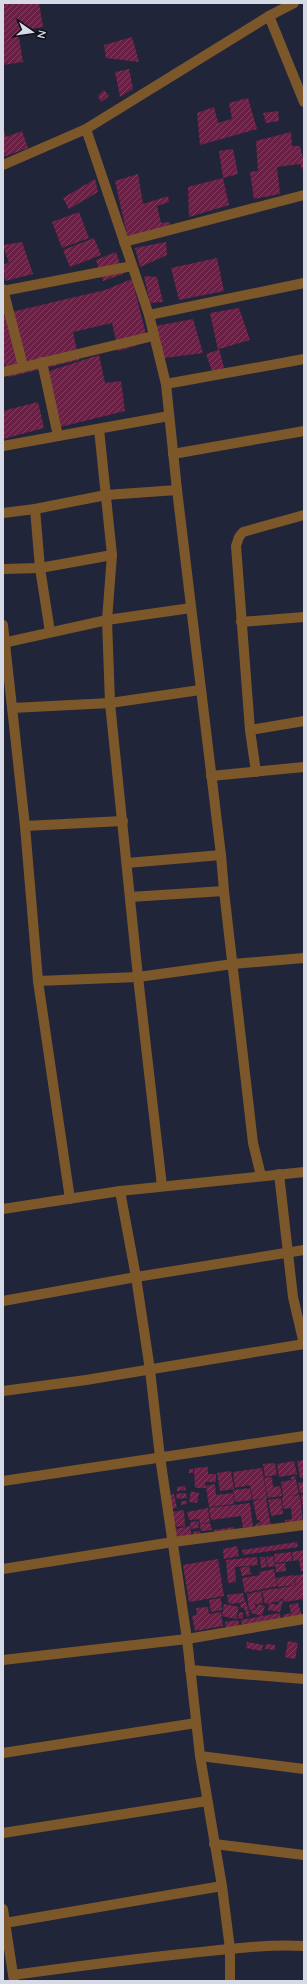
<svg xmlns="http://www.w3.org/2000/svg" width="307" height="1984" font-family="Quicksand,sans-serif">
<defs>
<pattern id="building-hatch" width="6" height="6" patternUnits="userSpaceOnUse"><rect width="6" height="6" fill="#6a1f45"/><path d="M-1 1l2-2M0 6l6-6M5 7l2-2" fill="none" stroke="#7f3f60"/></pattern>
</defs>
<rect width="100%" height="100%" fill="#212539"/>
<g fill="url(#building-hatch)">
<path d="M3 3H39L43 27 18 31 23 62 3 65Z"/>
<path d="M132 37 139 62 106 58 104 45Z"/>
<path d="M129 69 133 89 120 97 115 72Z"/>
<path d="M104 90 109 96 101 102 98 96Z"/>
<path d="M248 98 257 129 200 145 197 113 214 107 218 123 232 119 229 103Z"/>
<path d="M278 111 279 121 266 123 263 113Z"/>
<path d="M3 129 6 137 22 131 28 148 3 157Z"/>
<path d="M291 132 292 146H300L304 163V172L300 164 277 167 280 194 254 199 250 172 258 171 256 141Z"/>
<path d="M233 149 238 174 223 178 219 151Z"/>
<path d="M138 174 143 204 168 196 169 202 157 206 161 223 170 222V227L128 239 115 181Z"/>
<path d="M223 178 229 205 189 217 188 187Z"/>
<path d="M95 179 98 192 69 209 63 198Z"/>
<path d="M79 212 89 238 62 248 52 222Z"/>
<path d="M94 238 101 255 70 267 63 250Z"/>
<path d="M22 242 33 274 5 281 3 264 9 263 3 245Z"/>
<path d="M166 242 167 255 140 267 135 248Z"/>
<path d="M116 252 123 274 103 281 96 260Z"/>
<path d="M217 258 224 291 179 300 171 268Z"/>
<path d="M144 276 157 277 163 302 150 303Z"/>
<path d="M132 279 148 342 118 351 112 323 73 332 79 360 9 377 6 365 3 366V314L105 290Z"/>
<path d="M239 308 250 340 219 349 225 371 213 374 206 354 218 350 210 313Z"/>
<path d="M193 319 203 353 164 358 156 326Z"/>
<path d="M99 355 105 383 121 381 125 411 60 427 49 371Z"/>
<path d="M38 402 44 428 3 439V411Z"/>
<path d="M304 1460V1478H300L297 1461Z"/>
<path d="M294 1461 297 1474 279 1477 277 1464Z"/>
<path d="M275 1463 277 1475 265 1477 263 1464Z"/>
<path d="M208 1467V1474H216V1482H205L206 1488H195L194 1468Z"/>
<path d="M262 1468 267 1498 253 1500 250 1485 235 1488 233 1472Z"/>
<rect x="189" y="1469" width="4" height="4"/>
<path d="M231 1471 234 1489 220 1491 217 1473Z"/>
<path d="M295 1476 299 1494 290 1496 300 1495 303 1523 286 1525 285 1520 292 1519 291 1508 283 1509 282 1497H283L281 1482 291 1480V1477Z"/>
<path d="M272 1477 273 1487 280 1486 282 1496 268 1498 264 1478Z"/>
<path d="M304 1482V1492L300 1493 298 1483Z"/>
<path d="M215 1484 216 1495 233 1493 234 1504 209 1507 206 1486Z"/>
<path d="M185 1486 186 1490 177 1491V1487Z"/>
<path d="M250 1488 252 1500 235 1502 233 1490Z"/>
<path d="M191 1491 199 1493 197 1503 189 1502Z"/>
<path d="M186 1493 187 1498 177 1499 176 1494Z"/>
<path d="M174 1494 177 1508 170 1509 168 1496Z"/>
<path d="M304 1494V1510H303L301 1495Z"/>
<path d="M266 1498 271 1527 253 1530 255 1525 261 1522 259 1520H257L253 1501Z"/>
<path d="M281 1498 283 1514 271 1516 268 1500Z"/>
<path d="M181 1501H187V1504L181 1505Z"/>
<path d="M250 1503 253 1527 243 1528 241 1516 211 1520 209 1508Z"/>
<path d="M208 1508 210 1522 200 1524 199 1519 189 1520 187 1512Z"/>
<path d="M184 1510 185 1526 174 1527 172 1512Z"/>
<path d="M198 1521 199 1524 196 1525H199V1528L191 1529 190 1522Z"/>
<path d="M210 1523 212 1530 201 1531 200 1524Z"/>
<path d="M190 1526 192 1538 177 1540 175 1529Z"/>
<path d="M234 1527 235 1532 215 1535 214 1530Z"/>
<path d="M200 1531 201 1537 194 1538 193 1532Z"/>
<path d="M297 1542 298 1547 243 1555 242 1550Z"/>
<path d="M237 1546 239 1556 224 1559 223 1549Z"/>
<path d="M304 1550V1571H301L299 1560 293 1561 292 1552Z"/>
<path d="M291 1552 292 1561 275 1563 274 1554Z"/>
<path d="M273 1556 275 1566 268 1567 266 1557Z"/>
<path d="M257 1557 258 1565 235 1567 236 1582 228 1583 226 1560Z"/>
<path d="M260 1557H265L267 1567 261 1568Z"/>
<path d="M218 1559 224 1596 189 1602 183 1565Z"/>
<path d="M285 1563 286 1571 276 1572 275 1564Z"/>
<path d="M249 1566 251 1574 242 1576 240 1568Z"/>
<path d="M274 1569 277 1586 245 1593 242 1578 260 1575 259 1572Z"/>
<path d="M304 1574V1599L284 1602 283 1599 277 1600 283 1601 280 1612 268 1610 269 1603 278 1605 279 1601 265 1604 262 1591 276 1588 278 1597 276 1589 296 1585 294 1576Z"/>
<path d="M294 1575 295 1585 278 1587 276 1578Z"/>
<path d="M261 1591 263 1603 255 1604 256 1609 249 1610 247 1594Z"/>
<path d="M243 1593 245 1602 229 1604 227 1595Z"/>
<path d="M221 1598 222 1610 211 1612 209 1600Z"/>
<path d="M246 1602 250 1616 247 1617 244 1608H241L240 1604Z"/>
<path d="M298 1603 302 1616 284 1621 283 1615 291 1613 289 1605Z"/>
<path d="M224 1604 239 1607 236 1619 222 1616Z"/>
<path d="M258 1604 265 1606 262 1616 280 1613 281 1620 242 1627 241 1620 262 1616 251 1613V1610H256Z"/>
<path d="M208 1607 209 1614 221 1612 223 1626 195 1631 192 1616 197 1615 196 1608Z"/>
<path d="M240 1612 244 1613 242 1619 239 1618V1619H237Z"/>
<path d="M238 1620 240 1627 226 1630 225 1622Z"/>
<path d="M288 1641 298 1643 295 1659 285 1657Z"/>
<path d="M247 1642 263 1645 262 1651 246 1648Z"/>
<path d="M266 1644 275 1645V1650L265 1649Z"/>
</g>
<g fill="none" stroke-linecap="round" stroke-linejoin="round">
<g stroke="#7c572a" stroke-width="10">
<path d="M269 16 304 102"/>
<path d="M86 129 149 315 166 384 177 490 221 855 224 891 253 1143 261 1176"/>
<path d="M3 165 86 129 269 16 294 3"/>
<path d="M124 242 304 195"/>
<path d="M3 289 23 366"/>
<path d="M3 291 132 266"/>
<path d="M149 315 304 283"/>
<path d="M42 362 58 436"/>
<path d="M3 372 153 336"/>
<path d="M166 384 304 359"/>
<path d="M99 429 112 555 107 620 110 703 138 977 162 1186"/>
<path d="M3 446 169 416"/>
<path d="M173 454 304 431"/>
<path d="M35 509 40 568 50 632"/>
<path d="M3 513 35 509 106 495 177 490"/>
<path d="M3 569 40 568 112 555"/>
<path d="M241 622 304 617"/>
<path d="M3 625 25 826 38 981 70 1199"/>
<path d="M3 643 107 620 191 608"/>
<path d="M12 708 110 703 200 690"/>
<path d="M250 730 304 721"/>
<path d="M256 772 250 730 236 546 239 537 243 532 304 515"/>
<path d="M211 776 304 767"/>
<path d="M25 826 123 821"/>
<path d="M127 863 221 855"/>
<path d="M130 897 224 891"/>
<path d="M38 981 138 977 233 964 304 958"/>
<path d="M279 1174 293 1297 304 1344"/>
<path d="M120 1191 136 1277 150 1370 160 1457 187 1639 200 1756 222 1886 230 1949V1981"/>
<path d="M3 1209 120 1191 304 1172"/>
<path d="M3 1301 136 1277 304 1250"/>
<path d="M3 1391 86 1380 304 1344"/>
<path d="M3 1481 304 1436"/>
<path d="M3 1569 173 1542 304 1525"/>
<path d="M3 1660 187 1639 304 1619"/>
<path d="M190 1670 304 1679"/>
<path d="M3 1753 196 1723"/>
<path d="M200 1756 304 1769"/>
<path d="M3 1833 207 1801"/>
<path d="M214 1844 304 1855"/>
<path d="M3 1909 14 1981"/>
<path d="M5 1923 222 1886"/>
<path d="M13 1975C72 1967 132 1959 191 1953 229 1949 266 1944 304 1946"/>
</g>
</g>
<rect width="307" height="1984" fill="none" stroke="#d6dae7" stroke-width="8"/>
<g transform="translate(32 32) rotate(103)" stroke="#0d0f18" stroke-width="3" paint-order="stroke">
<path d="M0-3L7 15L0 10L-7 15Z" fill="#d6dae7"/>
<text y="-6" font-size="11" font-weight="bold" text-anchor="middle" fill="#d6dae7">N</text>
</g>
</svg>
